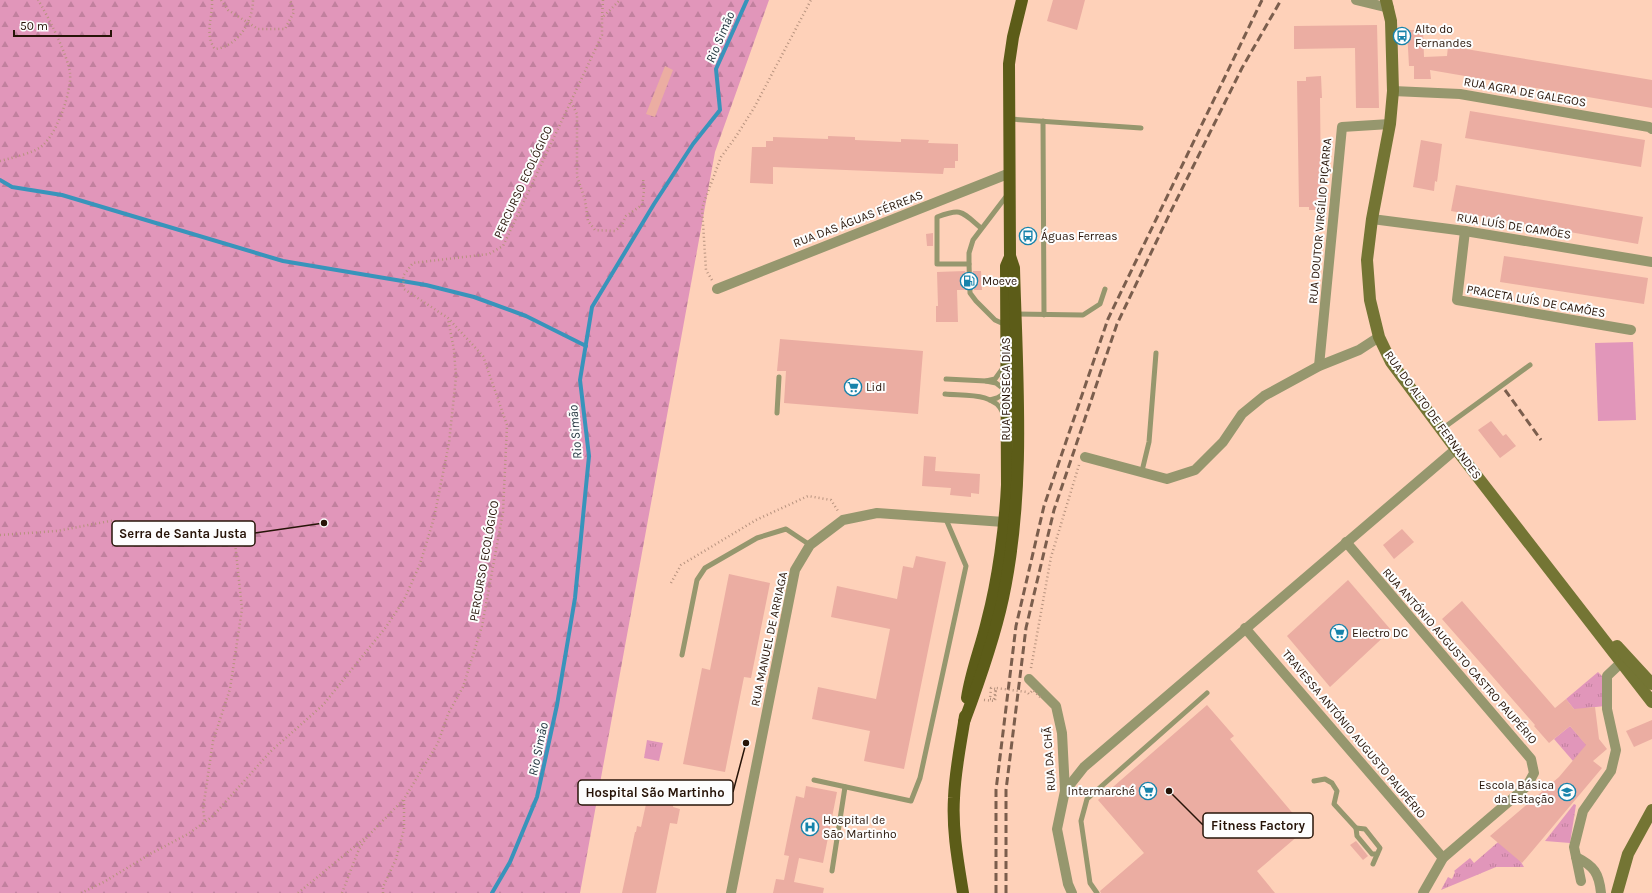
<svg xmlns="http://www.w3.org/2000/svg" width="1652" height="893" font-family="Karla,sans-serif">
<defs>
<pattern id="grass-tufts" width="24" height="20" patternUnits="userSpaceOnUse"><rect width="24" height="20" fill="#e196ba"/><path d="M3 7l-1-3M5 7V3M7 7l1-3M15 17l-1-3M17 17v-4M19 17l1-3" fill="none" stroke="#c1809e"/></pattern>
<pattern id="forest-firs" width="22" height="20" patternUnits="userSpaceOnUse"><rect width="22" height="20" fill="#e196ba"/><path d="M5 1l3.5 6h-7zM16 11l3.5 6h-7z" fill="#c1809e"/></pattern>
</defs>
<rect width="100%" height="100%" fill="#fed1b9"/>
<g fill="url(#grass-tufts)">
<path d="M1598 672 1605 679V706L1587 708 1585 723 1566 699Z"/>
<path d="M1570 726 1591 750 1573 761 1554 739Z"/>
<path d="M647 740 663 743 659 761 644 758Z"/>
<path d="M1574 804 1576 805 1570 843 1545 841Z"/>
<path d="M1505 836 1524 867H1496L1441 890 1448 877 1452 879 1455 872 1454 871 1470 858 1474 863Z"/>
</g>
<path fill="url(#forest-firs)" d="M0 0H769L715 152 580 893H0Z"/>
<path fill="#e196ba" d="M1633 342 1636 420 1598 421 1595 343Z"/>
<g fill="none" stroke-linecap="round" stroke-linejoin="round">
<g stroke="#3894bb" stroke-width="4">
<path d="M0 180 12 187 62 195 283 261 426 285 474 297 526 316 586 346"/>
<path d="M492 893 510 862 537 797 557 705 575 598 589 456 580 380 592 307 654 204 693 144 720 110 716 69 747 0"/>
</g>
</g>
<g fill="#ebada2">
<path d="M1053 0H1085L1077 30 1047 21Z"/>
<path d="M1377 25 1379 108H1356L1355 48 1294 49V26Z"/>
<path d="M1407 30H1423L1424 57 1447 56 1448 46 1652 80V108L1430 70 1431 79H1414V66H1409Z"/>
<path d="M665 66 673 70 655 117 646 114Z"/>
<path d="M1321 76 1322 98H1320L1321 188H1324V210H1309V207H1299L1297 81H1306V77Z"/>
<path d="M1470 111 1645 140 1641 167 1465 138Z"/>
<path d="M828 136 855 137V140L901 142V139L929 140 928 143 958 144V161H955V168H944L943 174 773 167V184L750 183 752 147H766V141H773V137L828 139Z"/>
<path d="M1421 140 1442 144 1437 182 1435 181 1434 191 1413 187Z"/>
<path d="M1456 185 1643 217 1638 244 1451 211Z"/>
<path d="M933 233V246H927L926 234Z"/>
<path d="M1504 256 1648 278 1644 304 1500 282Z"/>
<path d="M965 271 966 290H957L958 322H936V306H938L937 272Z"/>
<path d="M973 271H981L982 290H974Z"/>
<path d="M780 339 923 351 918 414 784 403 786 371H777Z"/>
<path d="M1491 421 1503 436 1506 434 1516 446 1500 458 1478 430Z"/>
<path d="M924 456 936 457 935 471 980 474 979 494 971 493V497L950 495 951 488 922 486Z"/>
<path d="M1402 529 1414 542 1394 559 1383 545Z"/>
<path d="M916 556 946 562 904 769 864 761 870 731 812 719 818 687 876 699 890 629 831 617 837 586 897 599 903 566 913 568Z"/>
<path d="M729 574 770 583 751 678 744 677 725 772 683 764 702 668 710 670Z"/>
<path d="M1348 580 1391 630 1330 687 1287 636Z"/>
<path d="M1462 601 1555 708 1566 699 1574 709 1595 707 1599 739 1607 749 1593 761 1602 768 1522 863 1490 836 1559 777 1586 745 1570 726 1549 743 1534 726 1535 725 1442 619Z"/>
<path d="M1207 705 1234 736 1230 739 1306 829 1257 871 1275 893H1101L1100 891 1144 853 1098 800Z"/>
<path d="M1652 720V739L1634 747 1626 731Z"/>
<path d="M806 786 837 792 823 863 799 858 794 882 824 888 823 893H773L776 879 784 880 789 856 784 855 796 796 804 798Z"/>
<path d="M655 794 674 798 673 807 680 809 677 824 670 823 656 893H622L635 832H636L637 826 641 827 648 795 655 796Z"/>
<path d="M1356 841 1368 856 1363 860 1350 845Z"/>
</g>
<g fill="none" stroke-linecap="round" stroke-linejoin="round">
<g stroke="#b6927e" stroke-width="2.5" stroke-dasharray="1 3" stroke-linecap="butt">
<path d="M212 0C213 17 204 35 215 49 237 47 253 22 253 0"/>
<path d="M221 0 228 10 258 29H285L294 12 290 0"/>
<path d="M602 17 603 0"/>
<path d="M571 102 577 114V176L585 200 588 221 595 230 615 231 622 225 626 216 642 205 644 191 643 177"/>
<path d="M0 161C11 158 35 153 43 145 57 133 72 91 70 73 68 56 47 14 38 0"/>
<path d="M712 280 706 270 702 208 721 157 735 138 754 108 811 0"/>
<path d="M0 535 57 531 110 521 220 526 234 533 242 609 230 689 213 741 203 809 205 822"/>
<path d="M671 583 681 565 756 520 808 496 831 500 838 511"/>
<path d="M1031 668 1051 557 1079 465"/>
<path d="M984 700 995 701 996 689 991 688 990 699"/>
<path d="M81 893 104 882 150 854 188 834 213 816 270 752 323 705 386 627 404 600 420 564 434 518 449 443 456 377 454 350 448 319"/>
<path d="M298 893 365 838"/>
<path d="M342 893 359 849 367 837 403 800"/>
<path d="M383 893V887L396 859 404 829V799L438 743 448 714 463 687 482 626 503 512 507 425 483 356 448 318 404 289 403 276 413 263 489 254 503 246 602 35V18L620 0"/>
</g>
<g stroke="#96976e" stroke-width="5">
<path d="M1010 119 1141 128"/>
<path d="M1043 121 1044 315"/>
<path d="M969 264H937V217C962 208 961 211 981 228"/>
<path d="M1016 314 1083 315 1100 304 1105 289"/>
<path d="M1006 325 995 320 976 301 970 293 969 264V253L973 240 1008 194"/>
<path d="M946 379 986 381 995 379 1003 368"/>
<path d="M986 381 996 383 1005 390"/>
<path d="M945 394C964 396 995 392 1003 413"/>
<path d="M990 400 997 398 1005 393"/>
<path d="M777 413 779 377"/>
<path d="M1442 429 1530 365"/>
<path d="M1142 471 1149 442 1156 353"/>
<path d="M682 655 697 580 705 568 757 538 786 529 810 545"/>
<path d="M814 780 911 801 920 778 966 566 945 517"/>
<path d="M1314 781 1325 779 1332 783 1337 791 1334 804 1356 828 1357 836 1372 854H1377"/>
<path d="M1356 828 1365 829 1380 848 1373 864"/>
<path d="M832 871 845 787"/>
<path d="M1097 893 1090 883 1081 821 1087 799 1207 693"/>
</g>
<g stroke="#96976e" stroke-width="10">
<path d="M1356 0 1389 8"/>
<path d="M1393 91 1460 94 1649 127 1652 129"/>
<path d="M1372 219 1465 231 1652 262"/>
<path d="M1465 231 1457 300 1631 330"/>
<path d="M717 289 1010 173"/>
<path d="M1319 366 1342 127 1390 124"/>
<path d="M1085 457 1167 479 1195 470 1223 442 1242 414 1264 396 1319 366 1359 350 1379 337"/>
<path d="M1346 542 1531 759 1534 773 1527 786 1443 858 1423 893"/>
<path d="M1245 628 1443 858"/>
<path d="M1029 679 1056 706 1062 733 1065 791 1057 829 1068 884 1072 893"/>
<path d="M1065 791 1084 767 1456 449"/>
<path d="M1576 857C1594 866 1599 873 1601 893"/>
<path d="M1581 881 1574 847 1583 811 1611 771 1616 750 1607 709V676L1626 658"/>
<path d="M731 893 795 570 810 545 843 520 877 513 1004 522 1011 519"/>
</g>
<g stroke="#747534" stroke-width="12">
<path d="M1386 0 1391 21 1393 91 1390 124 1372 219 1367 260 1370 300 1379 337 1391 362 1456 449 1652 702"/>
<path d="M1617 646 1652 684"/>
<path d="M1617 893 1628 854 1652 810"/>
</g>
<g stroke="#5c5c18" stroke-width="12">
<path d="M967 698C971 671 981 647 987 621 998 580 1005 527 1007 485L1006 266 1009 259"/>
<path d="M964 722C979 682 994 640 1003 598 1026 490 1017 378 1014 268L1010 256 1009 64 1013 37 1022 0"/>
<path d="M963 893C958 862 952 830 954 798 955 770 961 743 965 716"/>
</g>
<g stroke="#7b5e4d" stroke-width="3" stroke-dasharray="8 4" stroke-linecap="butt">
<path d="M1505 390 1541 440"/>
<path d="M996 893V790L1016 626 1044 506 1108 319 1262 0"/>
<path d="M1006 893V790L1026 628 1054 510 1117 324 1171 211 1242 68 1281 0"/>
</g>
<path stroke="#b6927e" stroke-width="2.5" stroke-dasharray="1 3" stroke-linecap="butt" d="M990 699H994L996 688 1027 692 1029 694 1033 690 1041 698"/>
</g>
<defs>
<symbol id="bus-ring" viewBox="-11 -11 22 22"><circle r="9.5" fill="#fdfdfd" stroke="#1783ab" stroke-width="1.5"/><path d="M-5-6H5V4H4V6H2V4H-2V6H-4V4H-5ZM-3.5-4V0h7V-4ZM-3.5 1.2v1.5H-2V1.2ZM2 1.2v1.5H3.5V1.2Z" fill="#1783ab"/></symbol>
<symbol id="fuel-ring" viewBox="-11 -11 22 22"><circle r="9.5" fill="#fdfdfd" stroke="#1783ab" stroke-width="1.5"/><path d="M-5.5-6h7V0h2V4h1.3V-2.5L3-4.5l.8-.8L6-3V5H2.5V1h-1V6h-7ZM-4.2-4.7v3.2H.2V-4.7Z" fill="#1783ab"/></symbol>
<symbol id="supermarket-ring" viewBox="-11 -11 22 22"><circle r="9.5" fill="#fdfdfd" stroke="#1783ab" stroke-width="1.5"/><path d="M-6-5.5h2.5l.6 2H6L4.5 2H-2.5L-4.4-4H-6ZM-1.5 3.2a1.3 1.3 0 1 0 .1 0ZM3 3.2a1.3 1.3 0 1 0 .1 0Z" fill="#1783ab"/></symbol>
<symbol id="school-ring" viewBox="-11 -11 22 22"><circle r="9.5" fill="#fdfdfd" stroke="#1783ab" stroke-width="1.5"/><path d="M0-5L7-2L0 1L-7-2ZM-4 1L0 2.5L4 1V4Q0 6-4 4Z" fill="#1783ab"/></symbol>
<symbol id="hospital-ring" viewBox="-11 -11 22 22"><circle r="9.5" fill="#fdfdfd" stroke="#1783ab" stroke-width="1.5"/><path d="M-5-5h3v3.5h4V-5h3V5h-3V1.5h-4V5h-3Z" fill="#1783ab"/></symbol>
</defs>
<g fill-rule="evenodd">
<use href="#bus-ring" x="1392" y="26" width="20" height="20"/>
<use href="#bus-ring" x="1018" y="226" width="20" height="20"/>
<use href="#fuel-ring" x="959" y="271" width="20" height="20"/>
<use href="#supermarket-ring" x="843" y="377" width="20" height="20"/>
<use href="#supermarket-ring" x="1329" y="623" width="20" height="20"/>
<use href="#supermarket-ring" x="1138" y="781" width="20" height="20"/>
<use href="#school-ring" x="1557" y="782" width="20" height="20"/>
<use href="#hospital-ring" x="800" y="817" width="20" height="20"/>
</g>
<g text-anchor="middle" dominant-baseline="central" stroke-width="4" stroke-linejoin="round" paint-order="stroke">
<g font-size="12" fill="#271408" stroke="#fdfdfd" text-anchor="start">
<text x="1415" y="29">Alto do<tspan x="1415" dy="14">Fernandes</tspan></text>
<text x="1041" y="236">Águas Ferreas</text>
<text x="982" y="281">Moeve</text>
<text x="866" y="387">Lidl</text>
<text x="1352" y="633">Electro DC</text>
<text x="1554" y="785" text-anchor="end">Escola Básica<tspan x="1554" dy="14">da Estação</tspan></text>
<text x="1135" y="791" text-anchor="end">Intermarché</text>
<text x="823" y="820">Hospital de<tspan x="823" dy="14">São Martinho</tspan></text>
</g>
<g font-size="12" fill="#271408" stroke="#fdfdfd">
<text transform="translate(1525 92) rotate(10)">RUA AGRA DE GALEGOS</text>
<text transform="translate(523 182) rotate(-65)">PERCURSO ECOLÓGICO</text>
<text transform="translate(858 219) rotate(-21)">RUA DAS ÁGUAS FÉRREAS</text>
<text transform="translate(1320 221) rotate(-85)">RUA DOUTOR VIRGÍLIO PIÇARRA</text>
<text transform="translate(1514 226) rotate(9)">RUA LUÍS DE CAMÕES</text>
<text transform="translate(1536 301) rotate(10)">PRACETA LUÍS DE CAMÕES</text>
<text transform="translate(1006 389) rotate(-90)">RUA FONSECA DIAS</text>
<text transform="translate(1433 415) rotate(54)">RUA DO ALTO DE FERNANDES</text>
<text transform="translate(484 561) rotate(-80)">PERCURSO ECOLÓGICO</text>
<text transform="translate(769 639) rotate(-78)">RUA MANUEL DE ARRIAGA</text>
<text transform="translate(1460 656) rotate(49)">RUA ANTÓNIO AUGUSTO CASTRO PAUPÉRIO</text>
<text transform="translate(1354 734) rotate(50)">TRAVESSA ANTÓNIO AUGUSTO PAUPÉRIO</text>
<text transform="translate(1049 759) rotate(-94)">RUA DA CHÃ</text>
</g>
<g font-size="13" font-style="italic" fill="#1d313b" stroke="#fdfdfd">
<text transform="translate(720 37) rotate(-67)">Rio Simão</text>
<text transform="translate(575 432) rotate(-95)">Rio Simão</text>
<text transform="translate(538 749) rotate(-78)">Rio Simão</text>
</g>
</g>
<path fill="none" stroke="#271408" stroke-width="1.5" d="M324 523L255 533M746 743L733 792M1169 791L1203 825"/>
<g fill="#271408" stroke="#fdfdfd" stroke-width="1.5">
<circle cx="324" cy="523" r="4"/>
<circle cx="746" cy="743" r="4"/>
<circle cx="1169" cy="791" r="4"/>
</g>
<g fill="#fdfdfd" stroke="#271408" stroke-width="1.5">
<rect x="112" y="521" width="143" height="25" rx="4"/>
<rect x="578" y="780" width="155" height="25" rx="4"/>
<rect x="1203" y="813" width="110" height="25" rx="4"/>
</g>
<g font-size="13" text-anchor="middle" font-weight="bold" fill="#271408">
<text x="183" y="538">Serra de Santa Justa</text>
<text x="655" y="797">Hospital São Martinho</text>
<text x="1258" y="830">Fitness Factory</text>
</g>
<path d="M14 30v6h97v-6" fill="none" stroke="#271408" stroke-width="2"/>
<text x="20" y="30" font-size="12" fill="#271408" stroke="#fdfdfd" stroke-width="3" paint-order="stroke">50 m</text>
</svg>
